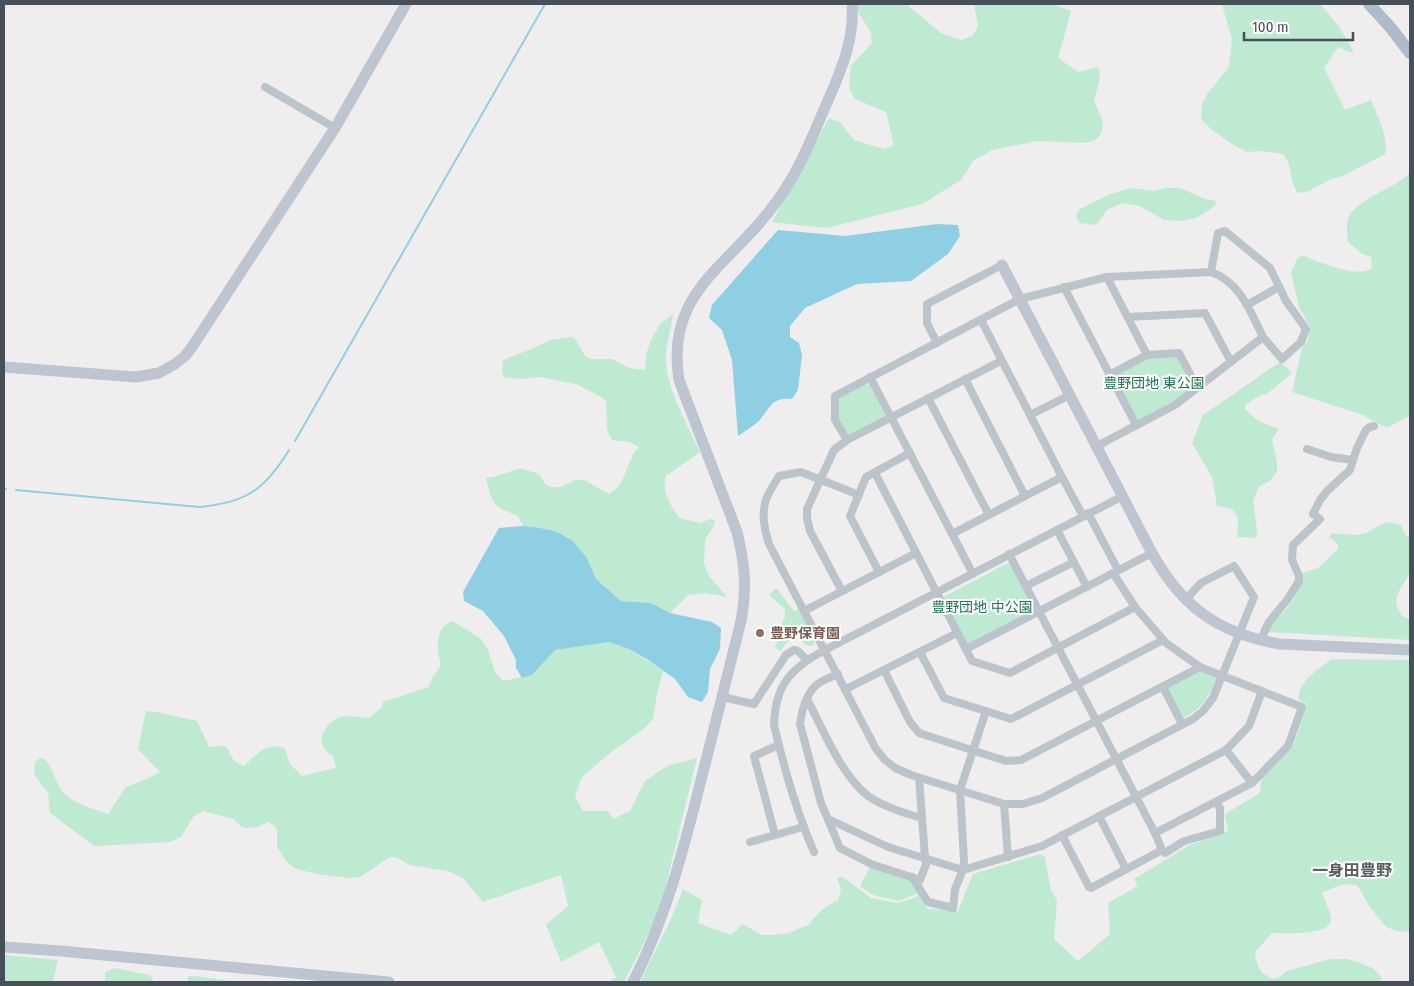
<svg xmlns="http://www.w3.org/2000/svg" width="1414" height="986" font-family="'Fira Sans Condensed','Noto Sans JP',sans-serif">
<rect width="100%" height="100%" fill="#efeded"/>
<g fill="#beead1">
<path d="M856 4H906L941 33 961 40 972 36 978 27 974 4H1053L1071 11 1058 58 1078 72 1099 67 1100 79 1094 100 1103 122 1102 133 1094 141 1083 143 1037 141 992 150 973 161 961 180 922 204 827 228 772 222 829 118 840 122 854 140 884 149 894 145 886 112 855 99 849 88 851 66 872 43 871 32 857 11Z"/>
<path d="M1223 4H1319L1322 6 1340 28 1354 52H1349L1338 47 1324 68 1345 110 1371 100C1377 116 1389 136 1385 154L1345 175 1329 180 1309 191 1298 193C1288 178 1294 168 1283 154L1260 151 1248 152 1237 147 1213 131 1201 119 1202 105 1207 94 1229 67 1232 39 1222 5Z"/>
<path d="M1410 173V416L1407 417 1387 428 1363 415 1292 392 1302 348 1308 340 1310 327 1299 307 1291 272 1298 257 1304 256C1320 262 1357 279 1372 268L1371 257 1361 253 1348 242C1347 233 1345 224 1350 215 1359 198 1396 188 1410 173Z"/>
<path d="M1131 188 1154 191 1165 188H1180L1205 199 1216 201 1215 206 1196 218 1180 221 1164 220 1139 206 1122 203 1107 210 1096 225 1079 223C1076 217 1076 214 1080 209L1110 194Z"/>
<path d="M673 314C671 329 666 345 666 360 666 388 688 426 700 452L666 476C661 492 671 505 679 518L700 523 710 519 715 520 714 525 705 540 704 564 709 576 727 597 705 593 688 595 670 613 651 603 621 601 596 579 587 558 573 541 534 527 523 526 518 516C492 505 493 506 486 478L497 476 518 469H523L539 474 545 484 550 487H561L575 480H581L586 481 609 494C624 487 625 470 632 457 633 453 636 451 639 447L629 442 612 440 607 429 606 401 601 397 576 384 539 377 521 379 504 377 502 372 503 360 534 348 550 340 571 337 576 340 585 356 590 359H612L629 368 645 370 646 354 652 338 660 324Z"/>
<path d="M1176 356 1178 357 1192 384V387L1175 400 1138 421 1135 419 1115 378 1116 375 1148 358Z"/>
<path d="M1280 362 1292 373 1267 394 1261 395 1246 404 1245 409 1258 421 1279 429 1272 439 1277 461V472L1270 481 1259 486 1253 501 1257 530 1256 538 1237 537C1239 517 1240 508 1217 506L1212 477 1192 443 1203 415Z"/>
<path d="M865 384 870 385 885 415 884 418 850 436 848 435 839 420 838 399Z"/>
<path d="M1385 522 1401 525 1405 535 1410 537C1410 547 1413 561 1410 570 1404 590 1387 595 1403 617L1410 619V640L1268 632 1271 622C1280 617 1294 603 1296 592 1298 583 1297 582 1302 573L1318 568 1338 549V544L1329 537 1332 533 1355 535 1366 533Z"/>
<path d="M1008 563 1011 565 1033 608 1032 611 970 644 966 643 943 599 945 596Z"/>
<path d="M776 588 794 611 799 609 816 640 812 646 806 645 799 638C789 638 786 643 781 651L775 648 783 629 782 623 785 617V609L769 595Z"/>
<path d="M453 621 481 639 488 650 495 672 503 681 532 675 554 650 608 642 629 649 663 671 657 694 653 719 645 728 606 756 582 777 575 796 583 811H608L613 819 630 811 645 781 667 766 697 758 659 913 624 982H609L616 977 599 942 561 962 546 925 568 906 561 875 483 902 463 878 448 871 410 865 395 857H390L360 877 349 878 316 874 294 868 286 861 277 847V830L273 825 268 822 258 827 247 828 242 827 233 819 203 811 194 816 181 837 170 842 94 846 50 813 48 792 43 787 34 773 35 762 40 758 45 759C53 769 55 781 62 791 71 803 95 809 108 814L126 787 151 777 160 772 138 749 146 711 158 712 197 721 209 747 226 746 234 761 244 766C254 756 270 740 285 749L290 764 302 776 336 768 333 756C330 754 326 751 324 748 317 736 329 720 341 717 348 715 362 718 369 718L382 707 383 702 429 687C430 683 431 679 433 676 436 672 439 670 440 666 441 660 438 656 438 650 437 638 440 624 453 621Z"/>
<path d="M1332 659 1410 660V932L1397 931 1386 927 1369 906 1358 886C1345 881 1333 888 1322 893 1325 901 1331 912 1331 920 1330 936 1285 933 1272 933L1256 951 1255 957 1259 968 1262 973 1273 979 1278 978 1287 971 1330 959H1347L1358 962 1374 969 1382 978 1380 982H640L672 917 683 889 702 900 698 923 731 935 743 924 762 935H773L789 933 808 925 824 908 838 900 841 889 837 878 842 877 847 880 871 898 898 903 919 896 928 909 958 911 973 874 1040 854 1045 857 1051 891 1057 900 1054 939 1078 961 1110 934 1108 903 1138 886 1134 879 1190 845 1228 831 1225 814 1255 796 1260 792 1261 781 1263 776 1292 747 1297 736 1307 704 1299 700C1297 681 1319 669 1332 659Z"/>
<path d="M1201 670 1214 675 1217 679C1209 697 1200 710 1182 719L1166 689Z"/>
<path d="M870 867 910 881 918 893 899 901 873 895 860 886Z"/>
<path d="M4 955 58 960 53 982H4Z"/>
<path d="M114 968 150 975 154 982H105V973Z"/>
<path d="M189 976H195L237 982H187Z"/>
</g>
<g fill="#8ecfe4">
<path d="M937 224 958 225 960 236 948 254 911 281 857 284 805 308 790 326V337L799 343 802 355 798 390 792 399C770 397 771 408 758 422 752 427 745 431 738 436L732 360 722 330 709 318 712 305 778 230 845 236Z"/>
<path d="M523 526 534 527 555 531 573 541 587 558 596 579 621 601 651 603 670 613 712 622 721 628 720 649 710 669 708 692 702 702 688 697 675 679 648 660 629 649 609 642 555 650 532 675 522 678 516 668V660L504 636 483 611 464 601 463 592 499 528Z"/>
</g>
<g fill="none" stroke-linecap="round" stroke-linejoin="round">
<g stroke="#8ecfe4" stroke-width="2">
<path d="M295 441 545 4"/>
<path d="M4 489H6"/>
<path d="M16 490 199 507C245 503 265 490 289 450"/>
</g>
<g stroke="#bcc4cb" stroke-width="8">
<path d="M265 87 335 128"/>
<path d="M1211 272C1240 282 1250 311 1263 337"/>
<path d="M1107 277 1147 355"/>
<path d="M1064 287 1136 425"/>
<path d="M1247 305 1279 287"/>
<path d="M1128 317 1205 313 1231 362"/>
<path d="M981 320 1062 477 1083 516"/>
<path d="M937 343 927 323V304L1002 265"/>
<path d="M1109 375 1147 355 1179 353 1197 387"/>
<path d="M870 377 973 574"/>
<path d="M965 379 1025 496"/>
<path d="M928 398 989 515"/>
<path d="M1030 415 1070 395"/>
<path d="M847 440 835 420V396L1020 299 1107 277 1211 272 1218 233 1225 231 1270 268 1286 301 1306 329 1301 342 1282 359 1263 337 1175 405 1097 446"/>
<path d="M1307 449 1331 457 1353 460"/>
<path d="M875 473 972 661 1010 673 1135 607"/>
<path d="M859 495 801 472 779 476C775 483 770 490 767 497 761 511 764 530 769 544L876 749 885 760 895 768 911 775 1004 804H1023L1042 798 1193 719 1203 711 1213 698 1254 597 1234 566 1201 583 1186 599"/>
<path d="M1088 513 1118 570"/>
<path d="M1057 530 1087 587"/>
<path d="M952 534 1062 477"/>
<path d="M1009 554 1155 833 1162 850"/>
<path d="M879 572 850 516 866 477 910 453"/>
<path d="M1113 573 1135 607 1166 643 1200 667 1302 707 1288 746 1252 783 1155 833"/>
<path d="M1026 586 1074 562"/>
<path d="M842 591 810 531 807 518V509L834 450 847 440 1001 361"/>
<path d="M804 611 916 553"/>
<path d="M1260 641 1269 622 1287 600 1299 581V576L1292 560 1293 545 1320 519 1313 514 1320 500 1327 491 1350 470 1357 448 1366 430 1370 427 1374 426"/>
<path d="M966 649 1152 553"/>
<path d="M920 652 944 698 1011 719 1163 640"/>
<path d="M884 670 910 722 919 733 1006 761 1021 760 1200 667"/>
<path d="M838 674C832 677 825 679 819 683 806 692 802 709 800 724L821 803 840 848 871 864 920 880 928 859"/>
<path d="M1163 687 1182 724"/>
<path d="M846 689 957 633"/>
<path d="M722 697 754 704 786 655 794 650 798 651 807 660"/>
<path d="M807 699C823 729 841 775 868 796 884 807 903 813 922 818"/>
<path d="M779 745 754 756 775 835 803 827"/>
<path d="M1226 750 1252 783"/>
<path d="M919 778 925 858"/>
<path d="M1004 804 1008 857"/>
<path d="M1099 816 1126 869"/>
<path d="M828 819 888 847 963 870 1042 846 1226 750 1249 726 1262 691"/>
<path d="M1062 835 1089 887 1091 888 1162 850 1165 853 1184 841 1220 831V808L1216 802"/>
<path d="M750 842 775 835"/>
<path d="M814 852C796 811 784 768 774 725 775 685 791 668 825 650L1123 496"/>
<path d="M912 877 928 902 953 908 955 889 963 870 964 861 960 790 986 711"/>
</g>
<g stroke="#bcc5d0" stroke-width="11">
<path d="M1002 265 1152 553C1182 607 1218 633 1279 644L1410 650"/>
<path d="M4 367 136 377 159 373 175 364 185 356 192 347 335 128 406 4"/>
<path d="M4 947 61 951 389 982"/>
<path d="M633 982C665 920 683 852 700 784 714 730 727 676 741 621 747 589 745 564 737 532L679 380C665 294 726 268 771 209 795 179 808 147 823 112 838 77 855 43 852 4"/>
</g>
<path stroke="#aebbca" stroke-width="12" d="M1369 4 1391 28 1410 53"/>
</g>
<circle fill="#8d6e63" stroke="#fff" stroke-width="2" cx="760" cy="633" r="5"/>
<g text-anchor="middle" dominant-baseline="central" stroke-width="4" stroke-linejoin="round" paint-order="stroke">
<g font-size="14" fill="#1e744b" stroke="#fff">
<text x="1154" y="383">豊野団地 東公園</text>
<text x="982" y="607">豊野団地 中公園</text>
</g>
<g font-size="14" font-weight="bold" fill="#785e54" stroke="#fff" text-anchor="start">
<text x="770" y="633">豊野保育園</text>
</g>
<g font-size="16" font-weight="bold" fill="#5a5d61" stroke="#fff">
<text x="1352" y="870">一身田豊野</text>
</g>
</g>
<rect width="1414" height="986" fill="none" stroke="#474f59" stroke-width="10"/>
<path d="M1244 32v8h109v-8" fill="none" stroke="#474f59" stroke-width="2.5"/>
<text x="1252" y="32" font-size="15" fill="#474f59" stroke="#ffffff" stroke-width="4" paint-order="stroke">100 m</text>
</svg>
